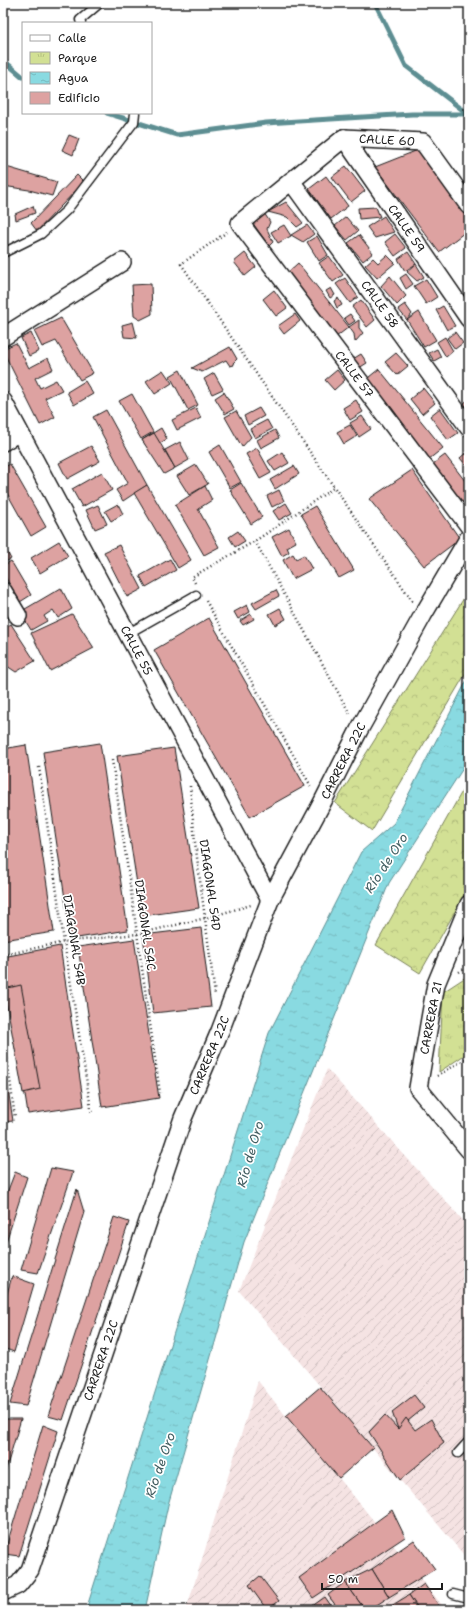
<svg xmlns="http://www.w3.org/2000/svg" width="472" height="1613" font-family="'Shantell Sans',sans-serif">
<defs>
<pattern id="industrial-furrows" width="10" height="10" patternUnits="userSpaceOnUse"><rect width="10" height="10" fill="#f5e3e3"/><path d="M-1 1l2-2M0 10L10 0M9 11l2-2" fill="none" stroke="#d1c2c2"/></pattern>
<pattern id="forest-crowns" width="20" height="18" patternUnits="userSpaceOnUse"><rect width="20" height="18" fill="#d2e094"/><path d="M2 6a3 3 0 1 1 6 0M12 15a3 3 0 1 1 6 0" fill="none" stroke="#b4c07f"/></pattern>
<pattern id="park-tufts" width="24" height="20" patternUnits="userSpaceOnUse"><rect width="24" height="20" fill="#d2e094"/><path d="M3 7l-1-3M5 7V3M7 7l1-3M15 17l-1-3M17 17v-4M19 17l1-3" fill="none" stroke="#b4c07f"/></pattern>
<pattern id="water-ripples" width="26" height="14" patternUnits="userSpaceOnUse"><rect width="26" height="14" fill="#89dae1"/><path d="M2 4q2-2 4 0t4 0M15 11q2-2 4 0t4 0" fill="none" stroke="#76bac0"/></pattern>
</defs>
<rect width="100%" height="100%" fill="#fff"/>
<filter id="ink" filterUnits="userSpaceOnUse"><feTurbulence type="fractalNoise" baseFrequency=".025" numOctaves="2"/><feDisplacementMap in="SourceGraphic" scale="8" xChannelSelector="R" yChannelSelector="G"/><feConvolveMatrix kernelMatrix="1 2 1 2 8 2 1 2 1" color-interpolation-filters="sRGB"/></filter>
<g filter="url(#ink)">
<g fill="url(#industrial-furrows)">
<path d="M327 1069 469 1227V1561L239 1291Z"/>
<path d="M258 1381 286 1416 339 1478 446 1610H186Z"/>
</g>
<g fill="url(#forest-crowns)" stroke="#777e58">
<path d="M469 590V668L372 831 335 803Z"/>
<path d="M469 779V887L420 973 376 945Z"/>
</g>
<path fill="url(#park-tufts)" stroke="#777e58" d="M469 975V1052L439 1072 443 992Z"/>
<path fill="url(#water-ripples)" stroke="#5d8e92" d="M469 676V759L389 883 244 1242 168 1505 145 1610H86L269 1033 361 852 394 823Z"/>
<g fill="none" stroke-linecap="round" stroke-linejoin="round">
<g stroke="#5d8e92" stroke-width="5">
<path d="M375 3 406 66 468 114"/>
<path d="M3 60 23 77"/>
<path d="M107 113 177 135 266 123 412 114H468"/>
</g>
</g>
<g fill="#dda2a1" stroke="#1c1c1c">
<path d="M69 135 79 139 73 155 62 150Z"/>
<path d="M418 150 469 217V229L439 252 375 167Z"/>
<path d="M3 166 57 182 52 196 29 190 3 186Z"/>
<path d="M346 166 365 191 351 202 332 177Z"/>
<path d="M77 175 84 182 37 231 31 223Z"/>
<path d="M326 176 348 206 331 219 309 189Z"/>
<path d="M286 202 303 223 297 227 287 217 268 212Z"/>
<path d="M33 206 35 213 16 220 15 214Z"/>
<path d="M376 207 380 217 359 219 358 208Z"/>
<path d="M264 213 270 222 267 229 273 242 269 246 252 222Z"/>
<path d="M384 216 394 232 375 238 367 227Z"/>
<path d="M346 217 358 231 347 240 335 226Z"/>
<path d="M284 225 291 236 278 243 271 232Z"/>
<path d="M307 225 314 234 303 242 291 235Z"/>
<path d="M395 234 406 248 395 256 385 242Z"/>
<path d="M359 235 373 253 363 261 348 243Z"/>
<path d="M317 236 328 255 319 261 307 242Z"/>
<path d="M408 252 416 264 405 271 398 259Z"/>
<path d="M245 253 256 267 245 276 234 262Z"/>
<path d="M387 255 395 263 377 278 365 265 373 258 378 263Z"/>
<path d="M329 256 343 275 333 282 319 263Z"/>
<path d="M298 263 349 327 336 337 286 274Z"/>
<path d="M416 264 424 277 417 281 407 272Z"/>
<path d="M406 274 413 284 406 289 400 278Z"/>
<path d="M390 276 406 296 397 305 381 286Z"/>
<path d="M345 278 358 297 350 303 336 284Z"/>
<path d="M426 279 437 297 426 304 414 286Z"/>
<path d="M151 284 152 314 140 320 134 316 132 285Z"/>
<path d="M331 288 335 295 330 298 326 291Z"/>
<path d="M274 290 287 308 276 316 263 299Z"/>
<path d="M469 291V307L461 297Z"/>
<path d="M338 298 342 305 337 308 334 301Z"/>
<path d="M361 300 375 320 367 327 352 307Z"/>
<path d="M405 304 412 314 407 320 398 309Z"/>
<path d="M443 306 455 326 447 330 436 310Z"/>
<path d="M419 312 436 340 424 347 407 320Z"/>
<path d="M295 314 300 321 284 334 278 326Z"/>
<path d="M350 314 355 321 349 325 344 318Z"/>
<path d="M61 318 93 373 80 380 56 341 42 347 34 331Z"/>
<path d="M359 320V328L363 333 355 342 354 334 349 327Z"/>
<path d="M133 322 137 338 124 337 122 325Z"/>
<path d="M455 332 463 343 455 349 447 338Z"/>
<path d="M31 333 39 351 29 356 21 338Z"/>
<path d="M445 337 453 351 446 357 437 342Z"/>
<path d="M16 343 29 368 48 358 53 369 35 378 40 388 56 380 62 390 45 398 55 417 40 425 3 351V349Z"/>
<path d="M230 347 237 359 233 363 234 365 230 366 226 360 202 372 192 368Z"/>
<path d="M437 349 441 357 434 361 429 353Z"/>
<path d="M396 353 408 366 397 375 385 362Z"/>
<path d="M361 354 367 363 359 368 353 359Z"/>
<path d="M379 369 443 448 428 460 364 381Z"/>
<path d="M163 370 172 383 155 394 146 381Z"/>
<path d="M180 370 198 405 188 410 170 376Z"/>
<path d="M337 370 345 380 334 390 325 380Z"/>
<path d="M214 373 223 389 212 394 204 379Z"/>
<path d="M85 381 93 394 74 405 67 392Z"/>
<path d="M423 388 435 403 422 414 410 399Z"/>
<path d="M224 392 234 409 225 414 215 398Z"/>
<path d="M132 394 153 432 141 439 119 401Z"/>
<path d="M469 399V411L464 403Z"/>
<path d="M356 400 363 412 350 420 343 408Z"/>
<path d="M196 408 201 418 177 430 172 420Z"/>
<path d="M259 408 264 416 248 425 244 416Z"/>
<path d="M440 408 458 433 448 440 430 416Z"/>
<path d="M106 410 147 485 123 501 116 490 128 483 93 417Z"/>
<path d="M236 411 251 437 242 447 225 417Z"/>
<path d="M362 416 371 429 359 437 350 423Z"/>
<path d="M267 420 272 429 255 438 250 429Z"/>
<path d="M350 425 357 436 344 444 337 432Z"/>
<path d="M161 428 167 439 149 450 142 440Z"/>
<path d="M275 430 279 438 261 448 257 440Z"/>
<path d="M154 433 175 468 164 474 142 440Z"/>
<path d="M180 442 189 460 175 468 165 450Z"/>
<path d="M220 445 241 482 230 488 209 452Z"/>
<path d="M91 446 100 461 67 479 59 463Z"/>
<path d="M257 448 271 473 260 479 246 454Z"/>
<path d="M469 450V469L460 458Z"/>
<path d="M282 452 289 463 275 471 268 461Z"/>
<path d="M445 455 469 486V503L465 506 433 464Z"/>
<path d="M10 464 46 527 31 536 3 486V468Z"/>
<path d="M196 465 208 484 189 495 177 476Z"/>
<path d="M294 466 299 474 275 489 270 480Z"/>
<path d="M412 470 460 539 424 566 369 499Z"/>
<path d="M102 472 112 490 82 507 72 489Z"/>
<path d="M241 483 262 517 251 524 230 490Z"/>
<path d="M147 485 191 560 178 568 134 493Z"/>
<path d="M205 486 212 500 198 509 219 547 204 555 175 505Z"/>
<path d="M279 490 284 501 272 507 267 496Z"/>
<path d="M286 503 292 513 279 520 273 511Z"/>
<path d="M118 504 123 514 111 521 105 511Z"/>
<path d="M98 505 107 524 95 529 86 510Z"/>
<path d="M315 506 354 570 339 578 301 514Z"/>
<path d="M289 528 296 542 287 547 289 552 282 556 272 537Z"/>
<path d="M238 531 245 541 235 547 229 537Z"/>
<path d="M59 541 68 556 40 573 31 558Z"/>
<path d="M3 545 11 559 3 563Z"/>
<path d="M119 545 142 589 127 597 104 552Z"/>
<path d="M293 554 296 559 304 555 312 569 293 579 283 560Z"/>
<path d="M170 559 176 570 146 587 140 576Z"/>
<path d="M11 561 31 595 20 602 3 573V566Z"/>
<path d="M61 588 72 609 58 618 53 610 44 616 47 621 31 630 20 612Z"/>
<path d="M276 590 279 596 256 609 252 603Z"/>
<path d="M247 605 250 612 238 619 234 612Z"/>
<path d="M280 608 286 619 275 625 269 614Z"/>
<path d="M72 614 94 648 50 671 31 633Z"/>
<path d="M251 614 254 619 243 625 240 621Z"/>
<path d="M209 618 305 786 250 817 154 650Z"/>
<path d="M11 624 35 661 16 672 4 664 3 665V629Z"/>
<path d="M100 743 128 930 71 939 43 752Z"/>
<path d="M26 745 54 932 3 940V749Z"/>
<path d="M174 748 199 908 142 916 117 756Z"/>
<path d="M201 928 211 1007 153 1013 143 935Z"/>
<path d="M134 939 159 1098 102 1107 78 947Z"/>
<path d="M60 946 84 1106 28 1114 3 957Z"/>
<path d="M21 985 40 1089 23 1093 4 989Z"/>
<path d="M3 1056 13 1121 3 1122Z"/>
<path d="M51 1168 73 1172 38 1273 21 1270Z"/>
<path d="M15 1172 27 1177 3 1251V1203Z"/>
<path d="M77 1189 84 1212 26 1406 10 1404Z"/>
<path d="M114 1217 129 1222 63 1420 48 1416Z"/>
<path d="M12 1276 34 1284 14 1352 3 1348V1308Z"/>
<path d="M320 1387 373 1448 339 1478 286 1416Z"/>
<path d="M414 1395 424 1408 398 1429 392 1412Z"/>
<path d="M385 1415 398 1429 406 1418 415 1430 431 1419 444 1443 400 1480 369 1432Z"/>
<path d="M6 1419H21L3 1479V1428Z"/>
<path d="M43 1425 58 1431 19 1556 4 1554Z"/>
<path d="M392 1510 405 1537 313 1598 299 1578Z"/>
<path d="M414 1540 435 1569 389 1597 372 1569Z"/>
<path d="M372 1569 389 1597 369 1610H365L345 1582Z"/>
<path d="M260 1576 279 1601 267 1610 249 1585Z"/>
<path d="M345 1582 365 1610H339L328 1595Z"/>
<path d="M424 1584 442 1610H419L409 1595Z"/>
<path d="M409 1595 419 1610H387L386 1609Z"/>
<path d="M325 1597 334 1610H309L308 1609Z"/>
</g>
<g fill="none" stroke-linecap="round" stroke-linejoin="round">
<defs>
<g id="lane">
<path d="M81 23 80 20 100 3"/>
<path d="M3 253 41 234 67 210 134 122 135 113"/>
<path d="M127 634 196 595"/>
<path d="M458 1453 469 1441"/>
<path d="M453 1594 469 1598"/>
</g>
<g id="street">
<path id="s1" d="M344 138 240 223 469 526"/>
<path id="s2" d="M344 138 469 319"/>
<path id="s3" d="M344 138 423 142 469 206"/>
<path id="s4" d="M291 181 469 428"/>
<path d="M3 337 122 262"/>
<path id="s5" d="M3 401 270 900"/>
<path d="M3 442 19 432"/>
<path d="M3 591 18 616"/>
<path d="M469 904 436 984 418 1088 469 1150"/>
<path id="s6" d="M3 1592 18 1585 30 1570 183 1118 220 1031 270 900 321 805 359 730 423 615 469 537"/>
</g>
</defs>
<use href="#lane" stroke="#1c1c1c" stroke-width="11"/>
<use href="#street" stroke="#1c1c1c" stroke-width="20"/>
<g stroke="#1c1c1c" stroke-width="2.5" stroke-dasharray="1 3" stroke-linecap="butt">
<path d="M227 232 181 264 413 602"/>
<path d="M255 541 350 714"/>
<path d="M195 583 192 577 255 541 335 487"/>
<path d="M206 601 312 788"/>
<path d="M112 760 160 1093"/>
<path d="M39 767 64 942 92 1115"/>
<path d="M190 786 195 842 215 995"/>
<path d="M3 955 64 942 137 934 206 918 251 905"/>
<path d="M459 972 469 966"/>
<path d="M3 1027 15 1118"/>
<path d="M437 1076 469 1057"/>
</g>
<use href="#lane" stroke="#fff" stroke-width="8"/>
<use href="#street" stroke="#fff" stroke-width="17"/>
</g>
</g>
<g text-anchor="middle" dominant-baseline="central" stroke-width="3.5" stroke-linejoin="round" paint-order="stroke">
<g font-size="12" fill="#1c1c1c" stroke="#fff">
<text stroke="none"><textPath href="#s3" startOffset="43">CALLE 60</textPath></text>
<text stroke="none"><textPath href="#s2" startOffset="110">CALLE 59</textPath></text>
<text stroke="none"><textPath href="#s4" startOffset="152">CALLE 58</textPath></text>
<text stroke="none"><textPath href="#s1" startOffset="324">CALLE 57</textPath></text>
<text stroke="none"><textPath href="#s5" startOffset="283">CALLE 55</textPath></text>
<text stroke="none"><textPath href="#s6" startOffset="905">CARRERA 22C</textPath></text>
<text transform="translate(210 885) rotate(82)">DIAGONAL 54D</text>
<text transform="translate(145 925) rotate(82)">DIAGONAL 54C</text>
<text transform="translate(74 940) rotate(81)">DIAGONAL 54B</text>
<text transform="translate(431 1018) rotate(-79)">CARRERA 21</text>
<text stroke="none"><textPath href="#s6" startOffset="581">CARRERA 22C</textPath></text>
<text stroke="none"><textPath href="#s6" startOffset="257">CARRERA 22C</textPath></text>
</g>
<g font-size="13" font-style="italic" fill="#425e61" stroke="#fff">
<text transform="translate(386 863) rotate(-57)">Río de Oro</text>
<text transform="translate(250 1154) rotate(-74)">Río de Oro</text>
<text transform="translate(160 1465) rotate(-71)">Río de Oro</text>
</g>
</g>
<rect width="472" height="1613" fill="none" stroke="#fff" stroke-width="16"/>
<rect x="8" y="8" width="456" height="1597" fill="none" stroke="#1c1c1c" stroke-width="1.5" filter="url(#ink)"/>
<rect x="22" y="22" width="130" height="92" fill="#ffffff" stroke="#a4a4a4"/>
<rect x="30" y="35" width="20" height="6" fill="#ffffff" stroke="#a4a4a4"/>
<text x="58" y="42" font-size="12" fill="#1c1c1c">Calle</text>
<rect x="30" y="52" width="20" height="12" fill="url(#park-tufts)" stroke="#a4a4a4"/>
<text x="58" y="62" font-size="12" fill="#1c1c1c">Parque</text>
<rect x="30" y="72" width="20" height="12" fill="url(#water-ripples)" stroke="#a4a4a4"/>
<text x="58" y="82" font-size="12" fill="#1c1c1c">Agua</text>
<rect x="30" y="92" width="20" height="12" fill="#dda2a1" stroke="#a4a4a4"/>
<text x="58" y="102" font-size="12" fill="#1c1c1c">Edificio</text>
<path d="M322 1583v6h120v-6" fill="none" stroke="#1c1c1c" stroke-width="2"/>
<text x="328" y="1583" font-size="12" fill="#1c1c1c" stroke="#ffffff" stroke-width="3" paint-order="stroke">50 m</text>
</svg>
